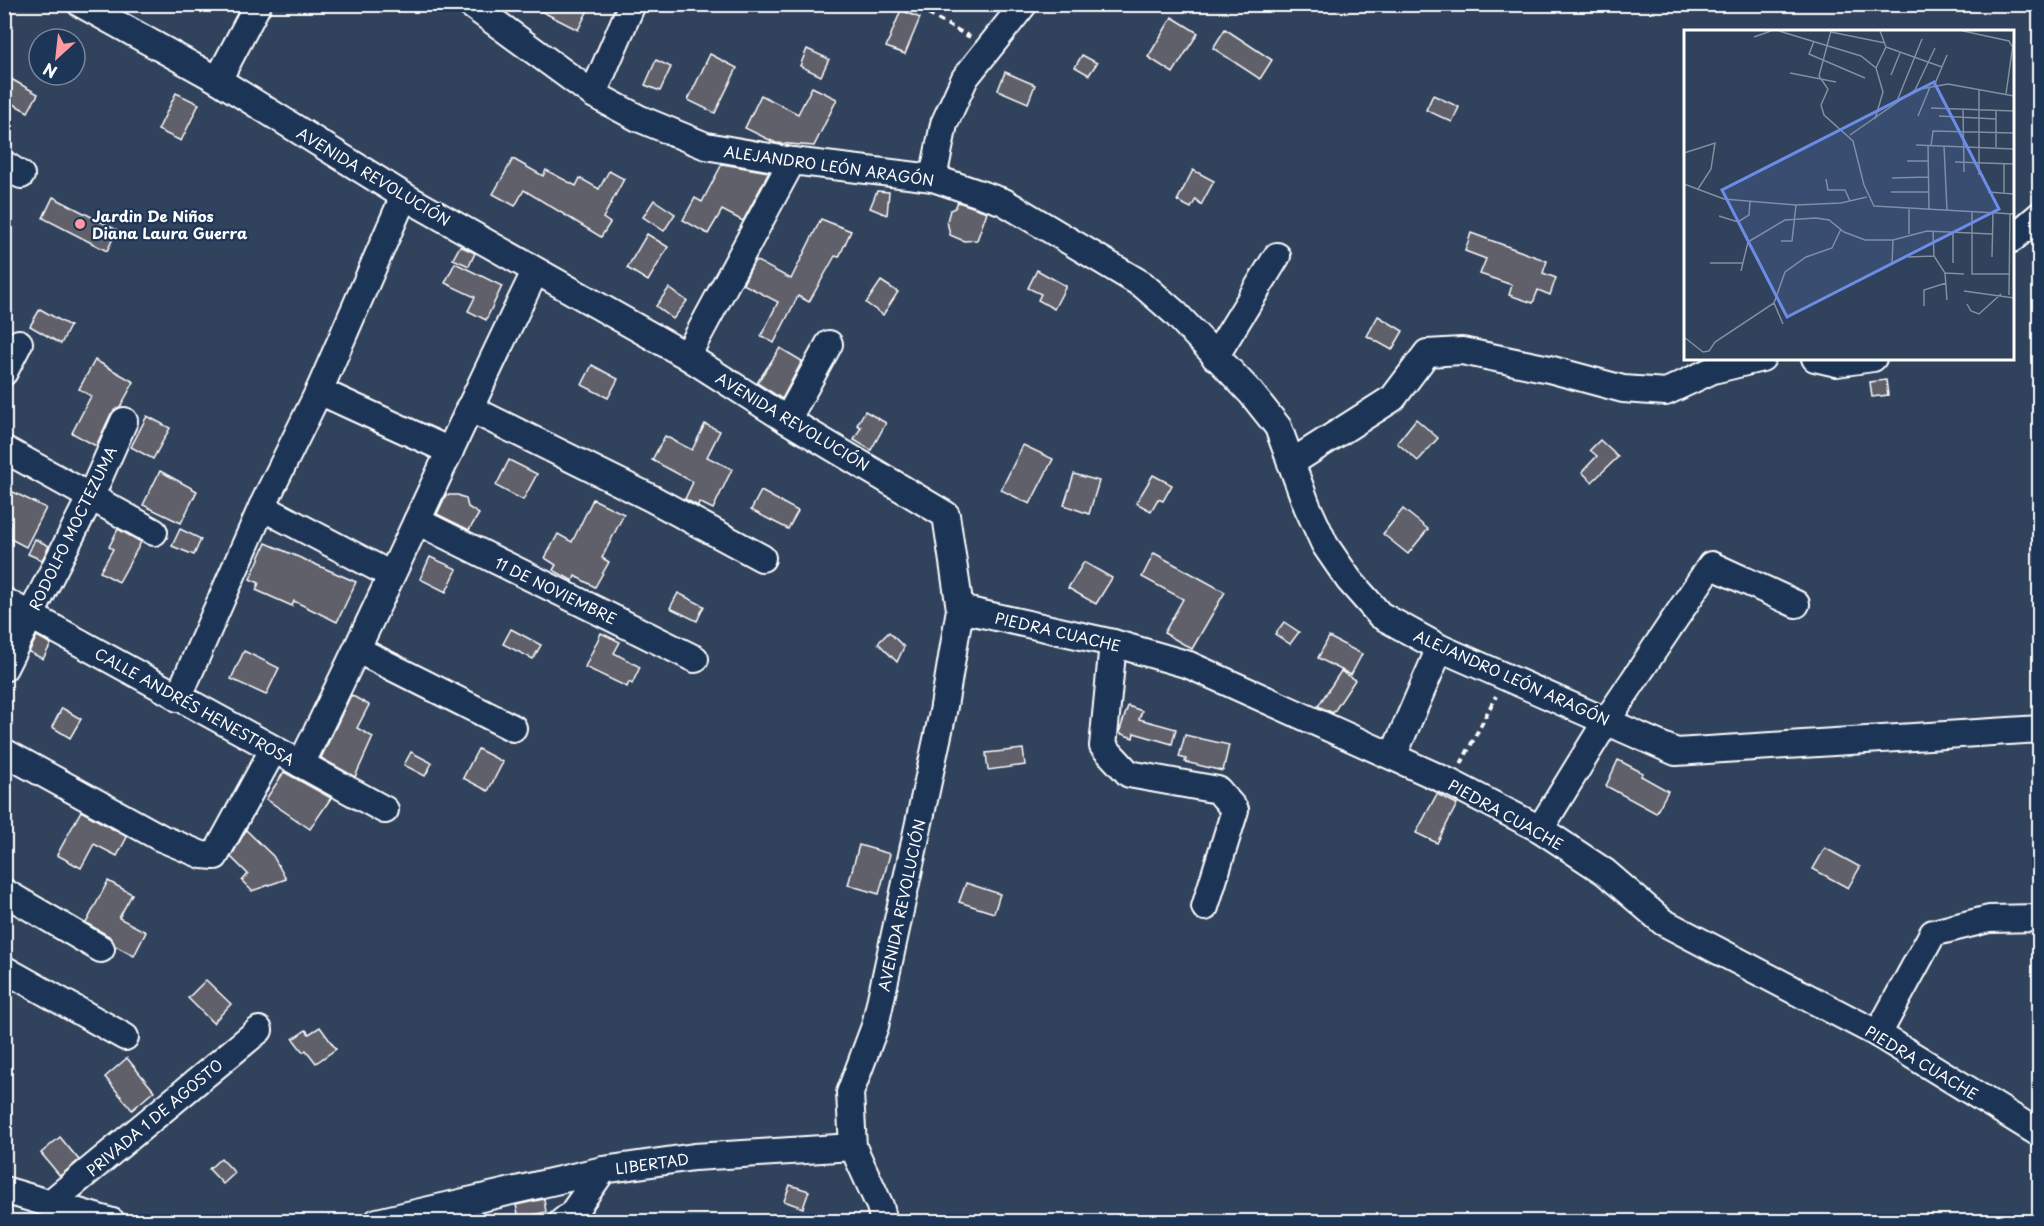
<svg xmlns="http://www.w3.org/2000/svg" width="2044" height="1226" font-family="'Playpen Sans',sans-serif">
<rect width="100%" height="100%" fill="#31425d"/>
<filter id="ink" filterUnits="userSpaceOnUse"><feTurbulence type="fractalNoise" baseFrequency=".0167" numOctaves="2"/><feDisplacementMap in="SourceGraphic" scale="12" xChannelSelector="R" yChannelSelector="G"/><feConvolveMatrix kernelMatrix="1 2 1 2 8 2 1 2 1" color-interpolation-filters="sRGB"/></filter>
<g filter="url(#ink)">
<g fill="#60616a" stroke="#fff" stroke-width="1.5">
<path d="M527 4H591L578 30Z"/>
<path d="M901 10 920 18 905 54 886 47Z"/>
<path d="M1172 17 1198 33 1173 73 1148 57Z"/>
<path d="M1225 29 1272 60 1260 79 1213 48Z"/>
<path d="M807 49 829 59 821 76 800 66Z"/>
<path d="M710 54 737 68 715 113 688 100Z"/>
<path d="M1082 55 1097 63 1089 75 1075 67Z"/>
<path d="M656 60 671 67 660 91 645 85Z"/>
<path d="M1005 72 1035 85 1028 103 998 90Z"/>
<path d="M11 79 38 94 28 112 4 99V91Z"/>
<path d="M812 87 837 99 814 146 776 143 745 128 761 95 798 114Z"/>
<path d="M176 93 199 104 181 141 158 130Z"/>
<path d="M1433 95 1459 107 1452 122 1426 110Z"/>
<path d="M513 159 543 176 546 170 576 186 580 178 599 189 609 171 624 179 603 218 610 223 601 237 524 190 515 206 493 194Z"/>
<path d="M722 164 769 172 743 221 722 210 708 234 683 220 695 198 702 202Z"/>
<path d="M1193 170 1214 181 1201 205 1196 199 1191 208 1177 201Z"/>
<path d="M877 191 889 192 887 215 870 208Z"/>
<path d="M53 197 117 230 107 251 43 218Z"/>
<path d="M654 200 675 214 664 231 643 217Z"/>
<path d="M958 202 987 212 977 240 964 241 950 235 947 221 950 210 955 208Z"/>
<path d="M821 219 851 231 839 257 835 256 809 302 798 296 774 343 761 336 778 302 743 284 755 260 791 279Z"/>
<path d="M1471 233 1547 261 1543 273 1556 278 1550 295 1538 290 1533 303 1509 295 1512 285 1480 274 1486 259 1465 251Z"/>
<path d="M647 234 668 247 648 281 627 268Z"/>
<path d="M460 246 475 253 469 266 453 259Z"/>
<path d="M455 263 502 286 486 320 468 311 475 297 445 283Z"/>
<path d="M1037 270 1066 286 1054 309 1038 300 1041 294 1028 288Z"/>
<path d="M881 281 898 292 883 315 866 303Z"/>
<path d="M669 288 687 301 673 319 656 306Z"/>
<path d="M40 309 70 326 61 344 30 326Z"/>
<path d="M1378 316 1403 331 1392 350 1367 336Z"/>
<path d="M780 348 802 361 782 399 757 383Z"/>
<path d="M95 360 134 382 120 407 111 414 96 446 72 433 91 396 79 389Z"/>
<path d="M592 365 618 379 608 398 582 385Z"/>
<path d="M1886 380 1888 395 1872 397 1870 382Z"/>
<path d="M865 411 886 423 871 450 854 440 861 427 857 425Z"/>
<path d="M147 416 170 428 153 459 131 447Z"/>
<path d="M1416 419 1438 438 1418 461 1397 443Z"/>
<path d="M705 424 720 431 707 457 732 469 713 509 699 502 698 506 685 499 693 482 652 460 665 436 692 450Z"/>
<path d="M1600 440 1618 457 1592 482 1582 472 1597 456 1590 450Z"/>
<path d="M1023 445 1053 459 1030 504 1001 490Z"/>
<path d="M509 460 537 474 523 500 496 486Z"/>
<path d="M160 471 197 491 181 523 143 505Z"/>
<path d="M1074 474 1099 481 1089 514 1064 505Z"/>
<path d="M1153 475 1172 485 1163 501 1158 499 1151 511 1136 503Z"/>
<path d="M761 491 798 511 788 529 751 510Z"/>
<path d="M13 492 46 508 26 547 5 536 11 524 4 520V510Z"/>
<path d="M446 495H458L466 499 468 507 479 514 469 530 437 514Z"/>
<path d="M593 499 624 514 602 558 609 562 595 587 575 576 573 581 553 570 556 565 545 558 558 534 572 542Z"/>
<path d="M1403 509 1428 529 1408 554 1383 534Z"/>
<path d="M118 529 141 542 119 582 100 572 113 549 109 547Z"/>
<path d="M180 529 201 539 194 555 172 546Z"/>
<path d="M35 539 49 546 42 560 28 554Z"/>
<path d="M266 543 356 582 337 622 294 601 292 606 256 590 259 583 250 579Z"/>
<path d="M1154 553 1225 592 1192 649 1164 633 1183 599 1142 577Z"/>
<path d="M430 557 457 569 446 592 420 579Z"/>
<path d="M1084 562 1112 578 1096 604 1068 588Z"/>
<path d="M678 593 704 606 697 621 670 608Z"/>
<path d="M1284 622 1299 632 1290 644 1275 634Z"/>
<path d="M511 629 541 645 533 659 503 644Z"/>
<path d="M889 632 904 647 897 662 878 643Z"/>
<path d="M601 633 620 642 614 653 640 667 632 684 629 682 627 687 585 667Z"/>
<path d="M37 636 51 644 43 659 29 652Z"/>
<path d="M1329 637 1362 654 1351 675 1318 658Z"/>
<path d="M244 651 279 668 266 695 231 679Z"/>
<path d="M1341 671 1355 680 1333 713 1318 706Z"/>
<path d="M351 695 369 705 357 728 373 737 355 777 321 758Z"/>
<path d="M1128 706 1142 711 1139 719 1176 729 1172 744 1134 733 1133 738 1119 733Z"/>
<path d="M62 708 81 719 70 738 52 727Z"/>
<path d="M1185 735 1229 745 1223 771 1185 762 1186 759 1179 757Z"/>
<path d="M478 749 503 762 488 791 463 778Z"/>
<path d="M1023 749 1025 765 988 770 986 753Z"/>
<path d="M411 752 432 763 425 776 404 765Z"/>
<path d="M1618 760 1643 773 1641 776 1668 791 1656 813 1606 786Z"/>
<path d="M284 772 331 798 310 829 266 799Z"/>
<path d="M1437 794 1457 804 1437 843 1416 833Z"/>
<path d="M81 811 127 837 117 856 94 844 81 868 57 855Z"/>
<path d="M246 830 273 856 286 879 252 891 242 881 248 874 231 857Z"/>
<path d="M859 845 890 854 879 894 848 885Z"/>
<path d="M1825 848 1860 867 1848 888 1813 869Z"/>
<path d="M108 881 132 894 119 918 146 932 134 956 115 946 109 936 86 923Z"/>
<path d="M966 883 1000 894 994 913 959 902Z"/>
<path d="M206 980 231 1004 213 1023 188 998Z"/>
<path d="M320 1027 336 1049 316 1063 306 1050 303 1052 293 1039 306 1030 309 1034Z"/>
<path d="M127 1058 154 1091 132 1110 105 1077Z"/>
<path d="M60 1137 79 1160 60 1176 41 1153Z"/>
<path d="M221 1158 235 1173 223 1184 209 1169Z"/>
<path d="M790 1185 809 1191 803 1208 784 1201Z"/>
<path d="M544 1199 546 1212 519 1218 516 1205Z"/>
</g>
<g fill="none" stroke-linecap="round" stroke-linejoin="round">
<defs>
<g id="minor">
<path d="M81 4 218 80 404 196 687 356 787 420 946 515 960 609 943 712 875 1026 850 1093 853 1147 880 1206 884 1222"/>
<path d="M470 4 593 94 638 118 706 146 792 161 933 178 1004 202 1143 285 1175 313 1251 393 1278 427 1307 506 1325 545 1349 580 1380 615 1440 648 1676 752 2040 729"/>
<path d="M218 80 258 4"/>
<path d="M593 94 632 4"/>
<path d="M4 164 21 175"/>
<path d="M933 178 944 124 965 78 1024 4"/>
<path d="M2012 239 2040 215"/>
<path d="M687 356 792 161"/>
<path d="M1215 357 1277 256"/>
<path d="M1815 358 1837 363 1873 358"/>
<path d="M4 372 19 343"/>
<path d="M319 391 450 451"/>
<path d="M469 408 651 498 762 558"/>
<path d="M787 420 829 344"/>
<path d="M4 449 154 532"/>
<path d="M1291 463 1393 398 1427 353 1462 351 1549 369 1623 389 1666 392 1713 370 1762 358"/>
<path d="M262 507 391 575"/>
<path d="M417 521 695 659"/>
<path d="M4 601 385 810"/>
<path d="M960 609 1113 643 1189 665 1451 783 1540 829 1605 872 1663 922 1878 1034 2040 1134"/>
<path d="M1113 643 1103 746 1129 774 1218 790 1235 810 1205 907"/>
<path d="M358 650 513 728"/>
<path d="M4 668 90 498 124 421"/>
<path d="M178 698 262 507 319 391 404 196"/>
<path d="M4 752 161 838 202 855 215 856 273 750"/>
<path d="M1393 756 1440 648"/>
<path d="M301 764C382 601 455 435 535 272"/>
<path d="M1540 829 1607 720 1711 565 1796 604"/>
<path d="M4 892 101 949"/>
<path d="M4 969 125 1037"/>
<path d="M1878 1034 1933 933 1989 919 2040 918"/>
<path d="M4 1190 112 1222"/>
<path d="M49 1204 259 1030"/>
<path d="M377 1222 603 1170 694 1157 853 1147"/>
<path d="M562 1222 572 1214 603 1170"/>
</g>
</defs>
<use href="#minor" stroke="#fff" stroke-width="30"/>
<g stroke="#fff" stroke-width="4" stroke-dasharray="6 4.5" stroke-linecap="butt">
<path d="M910 4 970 37"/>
<path d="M1461 764 1496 696"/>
</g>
<use href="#minor" stroke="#1d3557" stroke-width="26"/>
</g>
</g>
<circle fill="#ff9aa2" stroke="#1d3557" stroke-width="2" cx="80" cy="224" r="6"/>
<g text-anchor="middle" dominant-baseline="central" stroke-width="4.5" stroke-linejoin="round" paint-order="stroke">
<g font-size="15" fill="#fff" stroke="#1d3557">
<text transform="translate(829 165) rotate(8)">ALEJANDRO LEÓN ARAGÓN</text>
<text transform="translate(374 176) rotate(31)">AVENIDA REVOLUCIÓN</text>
<text transform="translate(793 421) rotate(31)">AVENIDA REVOLUCIÓN</text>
<text transform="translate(72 528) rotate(-64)">RODOLFO MOCTEZUMA</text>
<text transform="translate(556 590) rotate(26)">11 DE NOVIEMBRE</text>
<text transform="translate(1058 631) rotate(13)">PIEDRA CUACHE</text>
<text transform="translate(1512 677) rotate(24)">ALEJANDRO LEÓN ARAGÓN</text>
<text transform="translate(195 706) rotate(29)">CALLE ANDRÉS HENESTROSA</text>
<text transform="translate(1506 814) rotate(29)">PIEDRA CUACHE</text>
<text transform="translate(901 905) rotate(-78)">AVENIDA REVOLUCIÓN</text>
<text transform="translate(1922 1062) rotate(31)">PIEDRA CUACHE</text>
<text transform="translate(154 1117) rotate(-40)">PRIVADA 1 DE AGOSTO</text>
<text transform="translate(652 1163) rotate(-8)">LIBERTAD</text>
</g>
<g font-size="15" font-weight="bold" fill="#fff" stroke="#1d3557" text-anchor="start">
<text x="92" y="215">Jardin De Niños<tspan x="92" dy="17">Diana Laura Guerra</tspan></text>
</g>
</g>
<g transform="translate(1684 30)">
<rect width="330" height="330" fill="#31425d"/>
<path fill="none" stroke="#838e9e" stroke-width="1.5" d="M95 1 177 26 192 38 199 62 191 89M147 1 135 46 144 59 137 75 140 85 169 111 180 155 190 176 330 184M279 1 325 11 330 20M147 2 201 13M70 7 87 1M130 11 125 24 181 48M202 17 258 37M192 38 202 17 196 1M106 43 152 52M207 45 216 23M250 56 263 25M231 60 251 18M322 64 330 7M213 71 238 9M247 78 330 81M279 79 280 142M234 86 246 57M255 86 312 89M166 105 231 60 264 54 330 66M232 115 330 119M244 116 245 179M247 116 249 101 330 103M260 116 263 180M312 117V81M0 123 31 113 27 139 14 159M223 131H244M271 132 330 134M295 145V60M208 148 244 147M142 149 144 160H161L166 171M0 154 40 169 112 175 157 173 183 167M207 162H245M304 162 330 164M320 164V134M288 182V244H325M35 186 54 192 65 185 66 171M249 201 250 226 261 243 263 270M225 204V179M97 211H108L112 175M64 212 101 190 132 188 145 190 160 202 181 210H209L243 201 308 204M224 227 250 226M308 227 309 183M26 233H59M269 233V204M208 235 209 210M57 241 64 212M261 243 280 244M280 261 330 268M325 265 326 184M90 273 99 294M283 274 287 281 295 284 317 264M240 276V260L262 253M0 307 19 322 25 321 31 312 90 273 101 242 122 227 148 218 157 199"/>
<path fill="#6c8ce6" fill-opacity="0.15" stroke="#6c8ce6" stroke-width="3" d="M250 52 315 179 103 287 38 160Z"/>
<rect width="330" height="330" fill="none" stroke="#fff" stroke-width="3"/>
</g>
<rect width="2044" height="1226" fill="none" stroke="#1d3557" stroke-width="24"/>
<rect x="12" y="12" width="2020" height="1202" fill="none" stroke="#fff" stroke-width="2" filter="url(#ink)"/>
<g transform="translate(57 57) rotate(207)"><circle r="28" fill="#1d3557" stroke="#77869a" stroke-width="1.5"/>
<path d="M0-4.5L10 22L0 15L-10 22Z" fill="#ff9aa2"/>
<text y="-9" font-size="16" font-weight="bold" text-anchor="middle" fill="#ffffff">N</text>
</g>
</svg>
